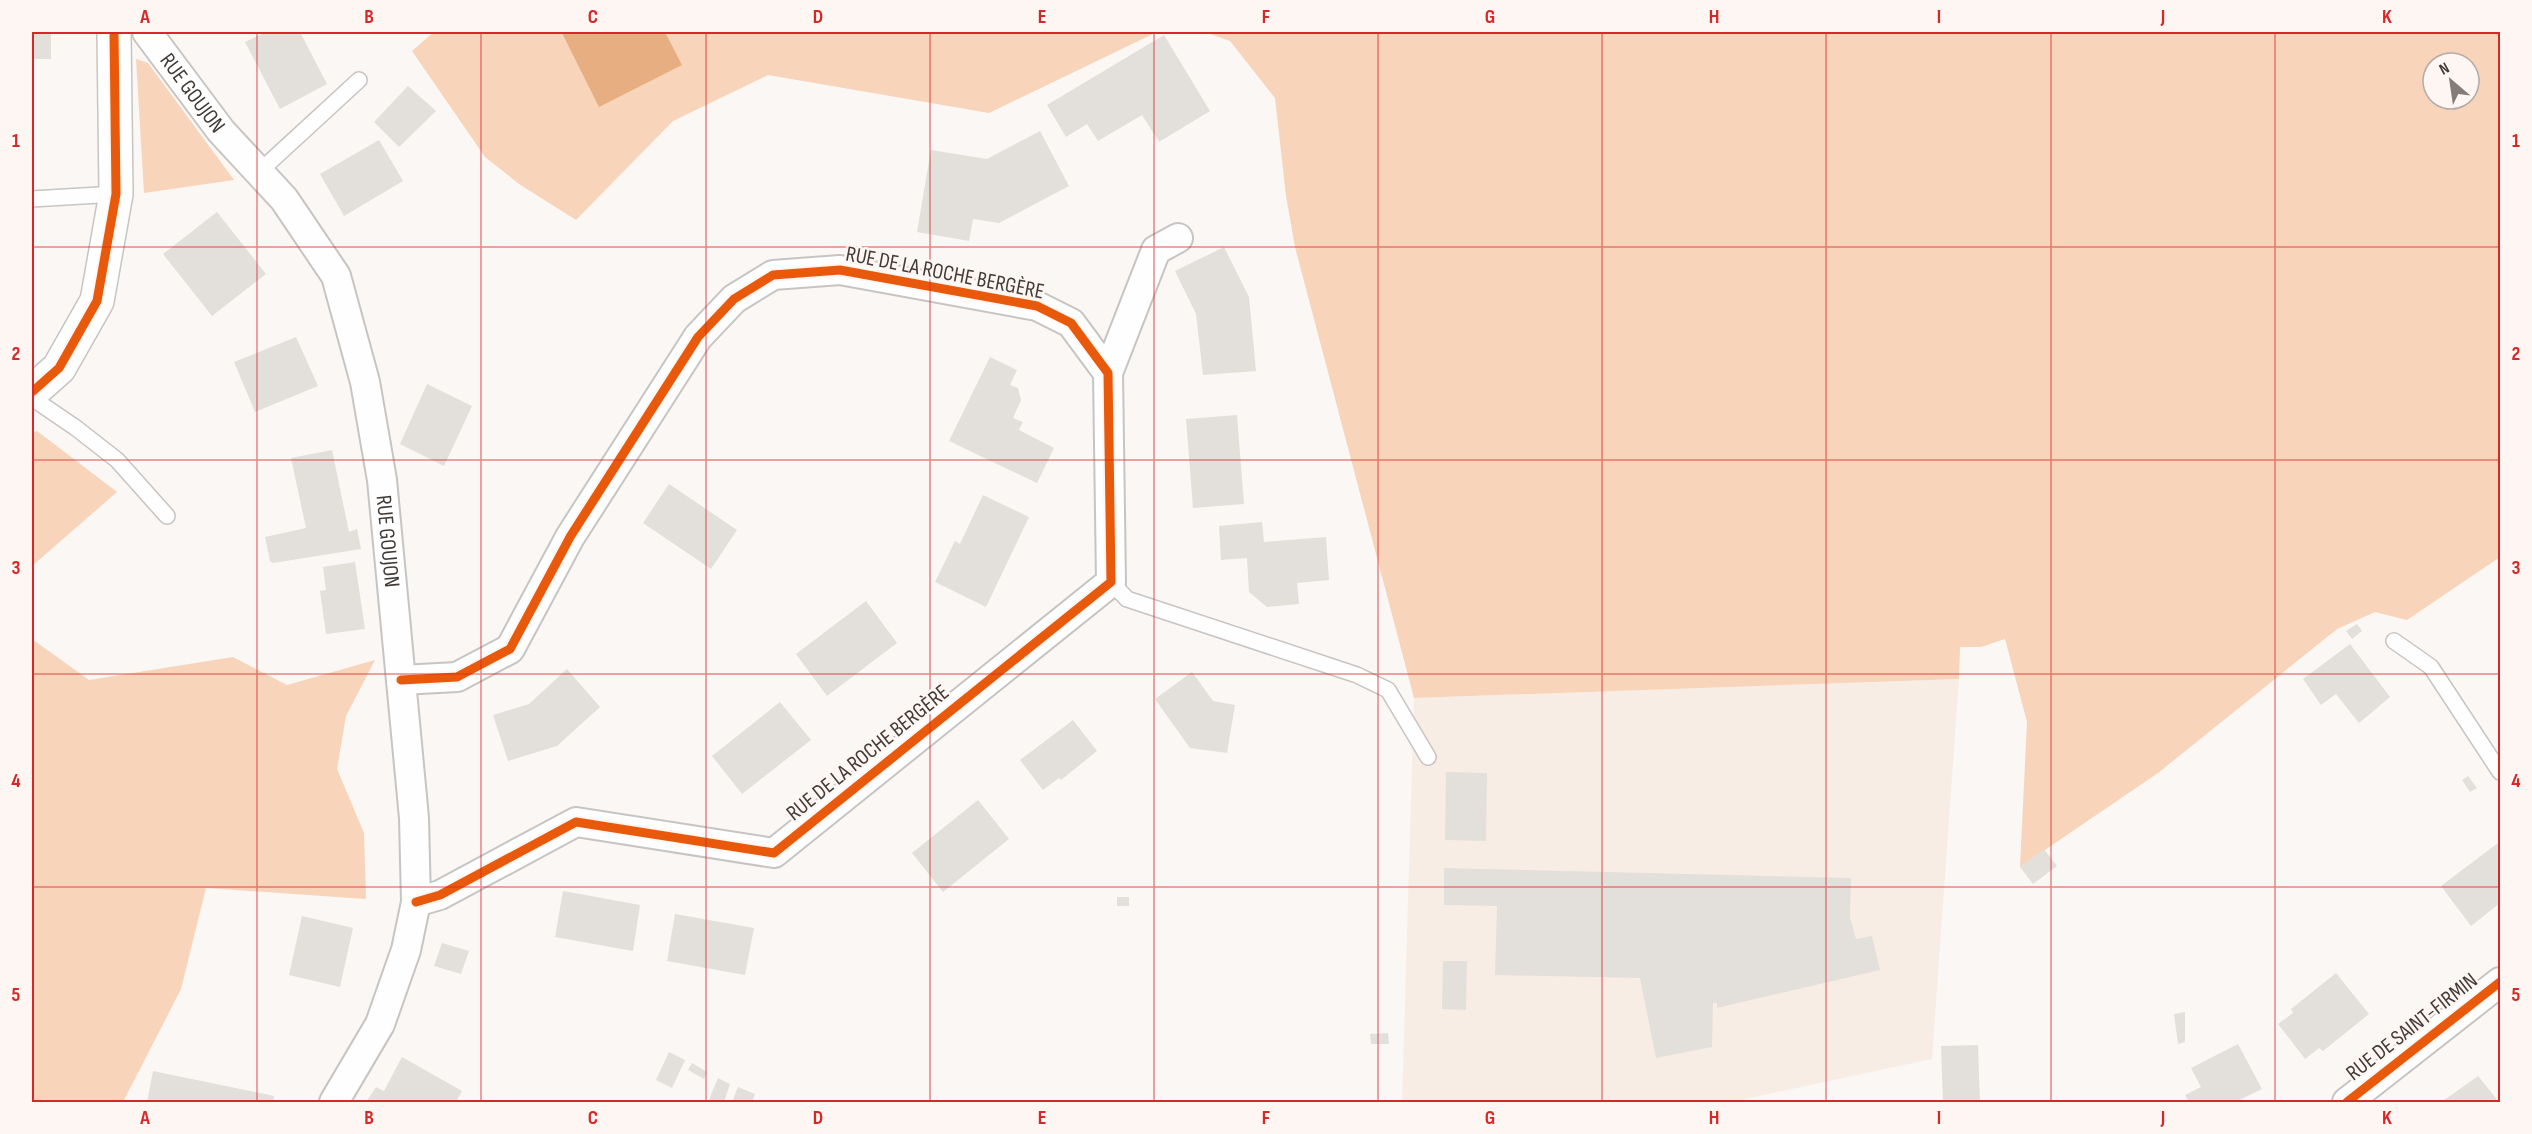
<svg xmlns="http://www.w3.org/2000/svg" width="2532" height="1134" font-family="'Sofia Sans Condensed',sans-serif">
<rect width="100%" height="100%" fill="#faf7f5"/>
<path fill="#f8ede5" d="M1959 679 1932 1059 1731 1102H1402L1414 698Z"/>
<g fill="#f8d4ba" fill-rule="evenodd">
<path d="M434 32H1157L989 113 768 75 673 121 576 220 519 184 485 157 412 51Z"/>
<path d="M1205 32H2500V557L2407 620 2375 612 2337 629 2158 773 2020 867 2027 722 2005 639 1981 647H1960L1959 679 1414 698 1295 247 1286 196 1275 98 1230 41ZM2433 63H2469V99H2433Z"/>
<path d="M136 59 148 63 234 180 144 193Z"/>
<path d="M37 431 117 492 32 566V433Z"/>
<path d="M32 639 89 680 233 657 287 685 375 660 346 716 337 769 364 833 366 899 206 888 181 989 123 1102H32Z"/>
</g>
<path fill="#e7ae81" d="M564 32H665L682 65 599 107 562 33Z"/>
<g fill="#e3dfdb">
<rect x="32" y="32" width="19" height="27"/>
<path d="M266 32H300L327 84 280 109 245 42Z"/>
<path d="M1164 35 1210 111 1159 142 1142 115 1098 141 1087 124 1066 137 1047 105Z"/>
<path d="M408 86 436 111 399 147 374 122Z"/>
<path d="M1040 131 1069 186 999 223 973 219 969 241 917 232 931 150 987 159Z"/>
<path d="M379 140 403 181 344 216 320 174Z"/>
<path d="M217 212 266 274 212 316 163 254Z"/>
<path d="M1224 247 1249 297 1256 371 1203 375 1196 314 1175 271Z"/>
<path d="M296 337 318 386 255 412 234 362Z"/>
<path d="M990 357 1017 370 1010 385 1018 388 1021 400 1013 418 1023 422 1019 430 1054 448 1037 483 949 441Z"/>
<path d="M427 384 472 406 444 466 400 444Z"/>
<path d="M1237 415 1244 504 1193 508 1186 419Z"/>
<path d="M332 450 349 532 357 529 361 549 273 563 270 561 265 537 306 528 291 458Z"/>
<path d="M669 484 737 530 711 569 643 523Z"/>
<path d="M983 495 1029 517 986 607 935 582 955 541 960 544Z"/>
<path d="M1262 522 1264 542 1326 537 1329 580 1297 583 1299 604 1267 607 1249 592 1247 558 1221 560 1219 526Z"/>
<path d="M355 562 365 629 326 634 320 591 326 590 323 567Z"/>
<path d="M866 601 897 643 827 696 796 654Z"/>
<path d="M2357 624 2362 631 2352 639 2346 631Z"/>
<path d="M2350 644 2390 697 2359 723 2336 694 2321 705 2303 679Z"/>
<path d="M567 669 600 707 557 746 508 761 493 715 529 704Z"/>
<path d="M1192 672 1213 701 1235 705 1227 753 1190 748 1155 699Z"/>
<path d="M780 702 811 740 742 794 712 756Z"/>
<path d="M1073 720 1097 751 1061 780 1059 778 1043 790 1020 760Z"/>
<path d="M1446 772 1487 773 1486 841 1445 840Z"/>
<path d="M2468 776 2477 788 2470 792 2462 780Z"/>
<path d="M978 800 1009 839 943 892 912 853Z"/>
<path d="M2498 843 2500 846V903L2471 926 2441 886Z"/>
<path d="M2044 849 2057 866 2033 884 2020 867Z"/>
<path d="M1444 868 1851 878 1850 917 1856 939 1872 936 1880 970 1717 1008V1003H1713L1712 1047 1656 1058 1640 978 1495 975 1497 906 1444 905Z"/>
<path d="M563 891 640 905 633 951 555 937Z"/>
<rect x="1117" y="897" width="12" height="9"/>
<path d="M675 914 754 928 745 975 667 961Z"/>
<path d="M302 916 353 928 340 987 289 975Z"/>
<path d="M442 943 469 951 461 974 434 966Z"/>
<path d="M1443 961H1467L1466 1010 1442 1009Z"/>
<path d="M2336 973 2369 1014 2323 1051 2319 1048 2305 1059 2278 1024 2293 1013 2291 1009Z"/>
<path d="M2185 1012V1042L2178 1044 2174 1014Z"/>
<path d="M1388 1033 1389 1044H1371L1370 1034Z"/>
<path d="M2238 1044 2262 1089 2235 1102H2189L2185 1095 2201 1087 2191 1068Z"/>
<path d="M1978 1045 1980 1102H1943L1941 1046Z"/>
<path d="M669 1052 685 1060 672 1088 656 1080Z"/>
<path d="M402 1057 462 1091 456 1102H366L376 1087 384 1091Z"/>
<path d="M692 1063 707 1072 704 1079 688 1070Z"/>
<path d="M153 1071 274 1096 273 1102H147Z"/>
<path d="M2478 1076 2499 1102H2441L2450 1096Z"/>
<path d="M718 1078 730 1084 724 1102H708Z"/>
<path d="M738 1087 755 1094 752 1102H732Z"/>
</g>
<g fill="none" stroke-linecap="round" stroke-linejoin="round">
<defs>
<g id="lane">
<path d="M259 172 359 80"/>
<path d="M32 199 116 194"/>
<path d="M32 398 76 428 117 460 167 516"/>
<path d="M1111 582 1127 599 1357 675 1388 690 1428 757"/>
<path d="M2394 641 2431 667 2500 772"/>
</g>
<g id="street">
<path id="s1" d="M147 32 221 131 284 199 336 276 365 382 382 480 414 818 416 902 406 950 380 1024 334 1102"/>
<path d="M1108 373 1156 250 1178 238"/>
<path d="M401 680 457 677 510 649 570 537 698 337 734 299 773 275 840 270 1037 306 1071 323 1108 373 1111 582 774 853 576 822 440 895 416 902"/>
<path d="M2347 1102 2500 982"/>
</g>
<path id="secondary" d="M32 392 59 368 97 301 116 194 114 32"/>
</defs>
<use href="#lane" stroke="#c8c4c2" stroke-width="18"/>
<use href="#street" stroke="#c8c4c2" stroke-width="32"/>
<use href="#secondary" stroke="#c8c4c2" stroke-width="36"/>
<use href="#lane" stroke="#fefefe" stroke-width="15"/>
<use href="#street" stroke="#fefefe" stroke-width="28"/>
<use href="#secondary" stroke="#fefefe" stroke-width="33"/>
<defs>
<g id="cycleway">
<path d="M32 392 59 368 97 301 116 194 114 32"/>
<path d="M401 680 457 677 510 649 570 537 698 337 734 299 773 275 840 270 1037 306 1071 323 1108 373 1111 582 774 853 576 822 440 895 416 902"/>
<path d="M2347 1102 2500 982"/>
</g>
</defs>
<use href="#cycleway" stroke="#fdf6f2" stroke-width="13"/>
<use href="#cycleway" stroke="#e8590c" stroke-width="9"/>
</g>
<path fill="none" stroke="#d62828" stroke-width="1.5" stroke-opacity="0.55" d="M257 32V1102M481 32V1102M706 32V1102M930 32V1102M1154 32V1102M1378 32V1102M1602 32V1102M1826 32V1102M2051 32V1102M2275 32V1102M32 247H2500M32 460H2500M32 674H2500M32 887H2500"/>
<g text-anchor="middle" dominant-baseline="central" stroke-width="5" stroke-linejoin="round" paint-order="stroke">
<g font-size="22" fill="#413b37" stroke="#fdf6f2">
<text stroke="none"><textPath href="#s1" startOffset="76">RUE GOUJON</textPath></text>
<text transform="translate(945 273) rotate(11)">RUE DE LA ROCHE BERGÈRE</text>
<text stroke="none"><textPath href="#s1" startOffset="580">RUE GOUJON</textPath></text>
<text transform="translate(868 753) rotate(-39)">RUE DE LA ROCHE BERGÈRE</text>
<text transform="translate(2412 1027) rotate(-38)">RUE DE SAINT-FIRMIN</text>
</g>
</g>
<rect width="2532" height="1134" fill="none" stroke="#fdf6f2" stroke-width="66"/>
<g transform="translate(2451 81) rotate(331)"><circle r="28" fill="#fdf6f2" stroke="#b2aba7" stroke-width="1.5"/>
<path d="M0-4.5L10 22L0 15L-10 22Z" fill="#827d7a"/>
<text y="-9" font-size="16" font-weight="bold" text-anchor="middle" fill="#413b37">N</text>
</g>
<rect x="33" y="33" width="2466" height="1068" fill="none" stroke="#d62828" stroke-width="2"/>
<g font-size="20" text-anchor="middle" font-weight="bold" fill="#d62828">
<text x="145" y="23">A</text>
<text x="369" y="23">B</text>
<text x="593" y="23">C</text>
<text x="818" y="23">D</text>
<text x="1042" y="23">E</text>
<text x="1266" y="23">F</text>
<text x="1490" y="23">G</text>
<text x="1714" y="23">H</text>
<text x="1939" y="23">I</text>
<text x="2163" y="23">J</text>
<text x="2387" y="23">K</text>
<text x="16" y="147">1</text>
<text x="2516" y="147">1</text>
<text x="16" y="360">2</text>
<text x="2516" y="360">2</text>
<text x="16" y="574">3</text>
<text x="2516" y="574">3</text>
<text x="16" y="787">4</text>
<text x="2516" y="787">4</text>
<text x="16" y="1001">5</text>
<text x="2516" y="1001">5</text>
<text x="145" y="1124">A</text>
<text x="369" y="1124">B</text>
<text x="593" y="1124">C</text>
<text x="818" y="1124">D</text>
<text x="1042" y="1124">E</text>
<text x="1266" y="1124">F</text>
<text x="1490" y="1124">G</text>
<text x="1714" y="1124">H</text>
<text x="1939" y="1124">I</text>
<text x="2163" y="1124">J</text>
<text x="2387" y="1124">K</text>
</g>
</svg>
